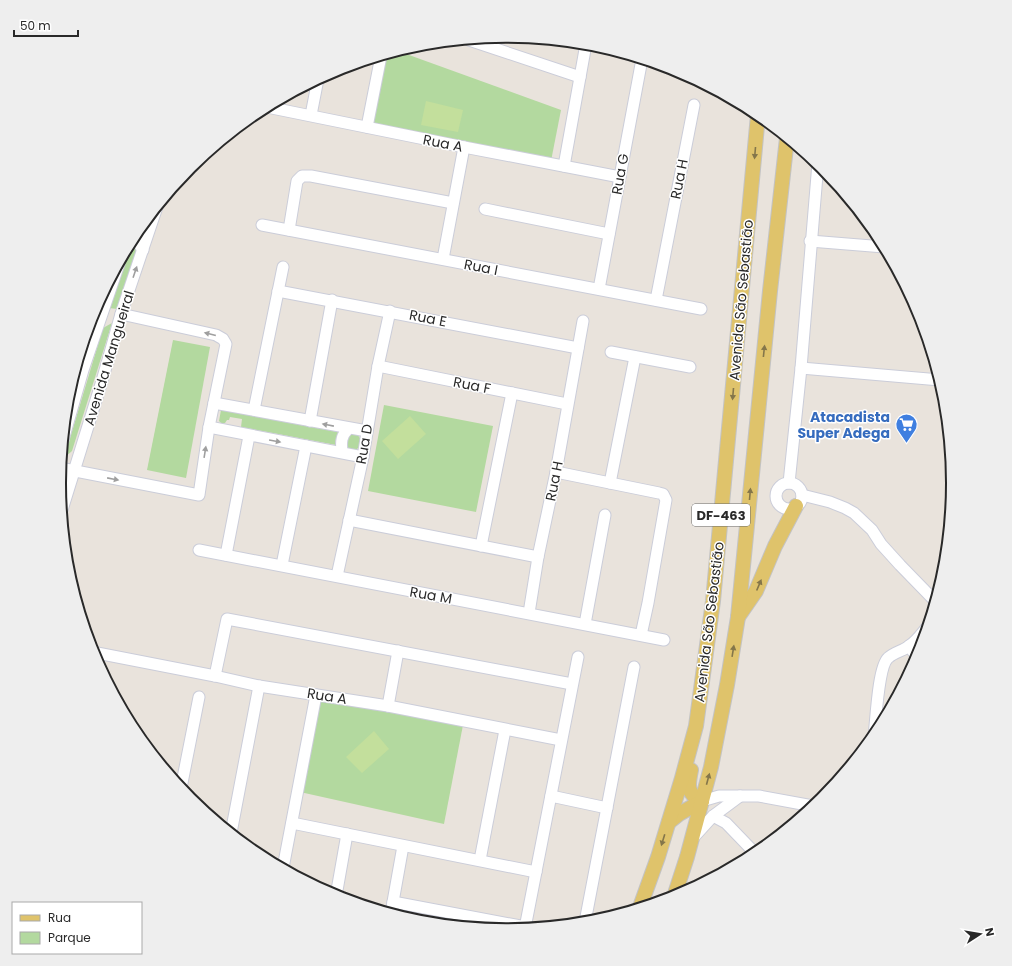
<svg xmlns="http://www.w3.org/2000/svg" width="1012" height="966" font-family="Poppins,sans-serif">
<rect width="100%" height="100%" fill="#e9e3dc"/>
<g fill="#b3d99f">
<path d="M398 51 561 110 551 161 375 127 371 121 384 55Z"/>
<path d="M147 220 117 309 109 308 135 233Z"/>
<path d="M112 323 72 451 64 458 103 328Z"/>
<path d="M173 340 210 347 186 478 147 470Z"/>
<path d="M384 405 493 426 476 512 368 491Z"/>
<path d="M221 410 338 432 335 442 336 445 241 427 242 419 230 417 229 420H227L225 423H221L219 421Z"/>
<circle cx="353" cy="442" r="8"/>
<path d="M326 698 463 725 444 824 300 792 318 704 321 700Z"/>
</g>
<g fill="#c3df9c">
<path d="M426 101 463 110 458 132 421 125Z"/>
<path d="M410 416 426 434 398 459 382 441Z"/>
<path d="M374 731 389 749 362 773 346 757Z"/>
</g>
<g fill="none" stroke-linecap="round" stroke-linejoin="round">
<defs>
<g id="minor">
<path d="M469 40 580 77"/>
<path d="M267 107 464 147 620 177"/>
<path d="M311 115 318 79"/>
<path d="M367 127 381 56"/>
<path d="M564 166 586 44"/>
<path d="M485 209 609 234"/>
<path d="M262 225 701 309"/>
<path d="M289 230 297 181 302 176H311L453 203"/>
<path d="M131 240 139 244 143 250"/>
<path d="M810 241 884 247"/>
<path d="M443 259 464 147"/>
<path d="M599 289 642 59"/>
<path d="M278 291 578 348"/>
<path d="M656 300 694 105"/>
<path d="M611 352 690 367"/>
<path d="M378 366 567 404"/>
<path d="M801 368 940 380"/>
<path d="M214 403 367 431"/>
<path d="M254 410 283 267"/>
<path d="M310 421 332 300"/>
<path d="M209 427 363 457"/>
<path d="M63 440 83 370 119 264"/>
<path d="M342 452C341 442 341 436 348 429"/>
<path d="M60 468 199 495 209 427 226 344 223 339 216 335 121 314"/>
<path d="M556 472 659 493 663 494 666 500 648 603 641 635"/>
<path d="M610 483 635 357"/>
<path d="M789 483 801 368 818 163"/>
<circle cx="789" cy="496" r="13"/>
<path d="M802 495 830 502 845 508 854 513 872 530 881 544 900 565 935 601"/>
<path d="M62 510 102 381 121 314 157 207"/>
<path d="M349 520 538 557"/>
<path d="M481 546 512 393"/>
<path d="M199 550 664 640"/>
<path d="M226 555 249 436"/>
<path d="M282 565 306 446"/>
<path d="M337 576 363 457 378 366 390 311"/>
<path d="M529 613 538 557 556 472 583 321"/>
<path d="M585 624 605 515"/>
<path d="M909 646 917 657"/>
<path d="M92 652 215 676 259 686 388 706 561 740"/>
<path d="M215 676 227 619 572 684"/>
<path d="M388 706 398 651"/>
<path d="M874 736C876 721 878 667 888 658 894 652 903 651 909 646 917 641 922 633 928 626"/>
<path d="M181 788 199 697"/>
<path d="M551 796 607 808"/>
<path d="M702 801 719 796H759L813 806"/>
<path d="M713 816 726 823 752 850 754 855"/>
<path d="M292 823 536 872"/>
<path d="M231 833 259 686"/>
<path d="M693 838 713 816 740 796"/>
<path d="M480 860 505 730"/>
<path d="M283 868 316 695"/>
<path d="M336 896 347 834"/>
<path d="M393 902 526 927"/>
<path d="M391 913 403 846"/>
<path d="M585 922 634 667"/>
<path d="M525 928 578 657"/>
</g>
<g id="major">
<path d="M738 617 756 591 775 546 796 506"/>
<path d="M691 770C688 785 686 794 702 801"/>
<path d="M669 822 679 814 702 801"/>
<path d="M674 897 687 857 711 767 727 685 738 617 770 291 787 138"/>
<path d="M640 907 658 857 682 778 696 726 713 601 758 115"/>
</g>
</defs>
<use href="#minor" stroke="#cbcdd9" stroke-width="13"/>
<use href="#major" stroke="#c3c3c3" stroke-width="16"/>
<use href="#minor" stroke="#fff" stroke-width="11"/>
<use href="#major" stroke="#dfc36b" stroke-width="14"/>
</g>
<defs><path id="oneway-solid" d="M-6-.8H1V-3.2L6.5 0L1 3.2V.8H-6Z"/></defs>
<g fill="#84764a">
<use href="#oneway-solid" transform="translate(755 153) rotate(95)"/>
<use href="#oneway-solid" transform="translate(764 351) rotate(-84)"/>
<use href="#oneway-solid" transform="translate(733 394) rotate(95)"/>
<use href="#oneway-solid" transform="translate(750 494) rotate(-85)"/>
<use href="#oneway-solid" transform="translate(759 585) rotate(-67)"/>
<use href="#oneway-solid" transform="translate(733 651) rotate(-81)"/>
<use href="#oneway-solid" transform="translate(708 779) rotate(-75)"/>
<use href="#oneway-solid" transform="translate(663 840) rotate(107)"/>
</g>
<g fill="#9f9f9f">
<use href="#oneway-solid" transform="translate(135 272) rotate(-71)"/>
<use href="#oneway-solid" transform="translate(210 334) rotate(-166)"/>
<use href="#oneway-solid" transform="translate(328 425) rotate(-169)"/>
<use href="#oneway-solid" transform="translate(275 441) rotate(10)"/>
<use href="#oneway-solid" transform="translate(205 452) rotate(-81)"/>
<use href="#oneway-solid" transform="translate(113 479) rotate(11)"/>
</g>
<defs>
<symbol id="supermarket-pin" viewBox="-11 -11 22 30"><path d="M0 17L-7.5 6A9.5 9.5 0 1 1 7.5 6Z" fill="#3f7fe0" stroke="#fff"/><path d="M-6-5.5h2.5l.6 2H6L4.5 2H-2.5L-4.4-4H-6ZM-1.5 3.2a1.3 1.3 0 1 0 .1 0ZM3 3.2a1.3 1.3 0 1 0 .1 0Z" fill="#fff"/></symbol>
</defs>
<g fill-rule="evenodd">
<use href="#supermarket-pin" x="894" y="412" width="25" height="34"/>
</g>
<g text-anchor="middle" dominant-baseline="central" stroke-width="3" stroke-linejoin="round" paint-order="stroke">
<rect fill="#fff" stroke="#696969" stroke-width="1" x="692" y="504" width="58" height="22" rx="3"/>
<g font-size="13" font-weight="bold" fill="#292929">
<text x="721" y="515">DF-463</text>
</g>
<g font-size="14" fill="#292929" stroke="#fff">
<text transform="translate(443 143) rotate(11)">Rua A</text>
<text transform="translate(620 174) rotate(-80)">Rua G</text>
<text transform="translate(679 179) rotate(-79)">Rua H</text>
<text transform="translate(481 267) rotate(11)">Rua I</text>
<text transform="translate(741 300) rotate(-85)">Avenida São Sebastião</text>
<text transform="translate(428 318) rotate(11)">Rua E</text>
<text transform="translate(109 358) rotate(-73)">Avenida Mangueiral</text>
<text transform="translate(472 385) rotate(11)">Rua F</text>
<text transform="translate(364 444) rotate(-80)">Rua D</text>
<text transform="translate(554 481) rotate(-79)">Rua H</text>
<text transform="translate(431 595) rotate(10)">Rua M</text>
<text transform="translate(709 622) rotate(-83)">Avenida São Sebastião</text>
<text transform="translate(327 696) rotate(9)">Rua A</text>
</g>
<g font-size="14" font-weight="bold" fill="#366cbe" stroke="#fff" text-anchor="end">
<text x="890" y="417">Atacadista<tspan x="890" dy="16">Super Adega</tspan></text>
</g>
</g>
<path d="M0 0H1012V966H0ZM66 483a440 440 0 1 1 880 0a440 440 0 1 1-880 0Z" fill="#eee" fill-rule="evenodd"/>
<path fill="none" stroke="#292929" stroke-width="2" d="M66 483a440 440 0 1 1 880 0a440 440 0 1 1-880 0Z"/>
<rect x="12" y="902" width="130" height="52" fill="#ffffff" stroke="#a9a9a9"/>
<rect x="20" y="915" width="20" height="6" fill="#dfc36b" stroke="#a9a9a9"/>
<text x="48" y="922" font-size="12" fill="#292929">Rua</text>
<rect x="20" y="932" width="20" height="12" fill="#b3d99f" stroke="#a9a9a9"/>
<text x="48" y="942" font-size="12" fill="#292929">Parque</text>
<g transform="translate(980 934) rotate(78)" stroke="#ffffff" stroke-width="3" paint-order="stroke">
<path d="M0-3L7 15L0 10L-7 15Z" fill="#292929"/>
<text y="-6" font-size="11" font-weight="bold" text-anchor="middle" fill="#292929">N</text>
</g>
<path d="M14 30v6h64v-6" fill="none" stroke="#292929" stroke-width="2"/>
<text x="20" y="30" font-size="12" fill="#292929" stroke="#ffffff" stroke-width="3" paint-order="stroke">50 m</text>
</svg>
